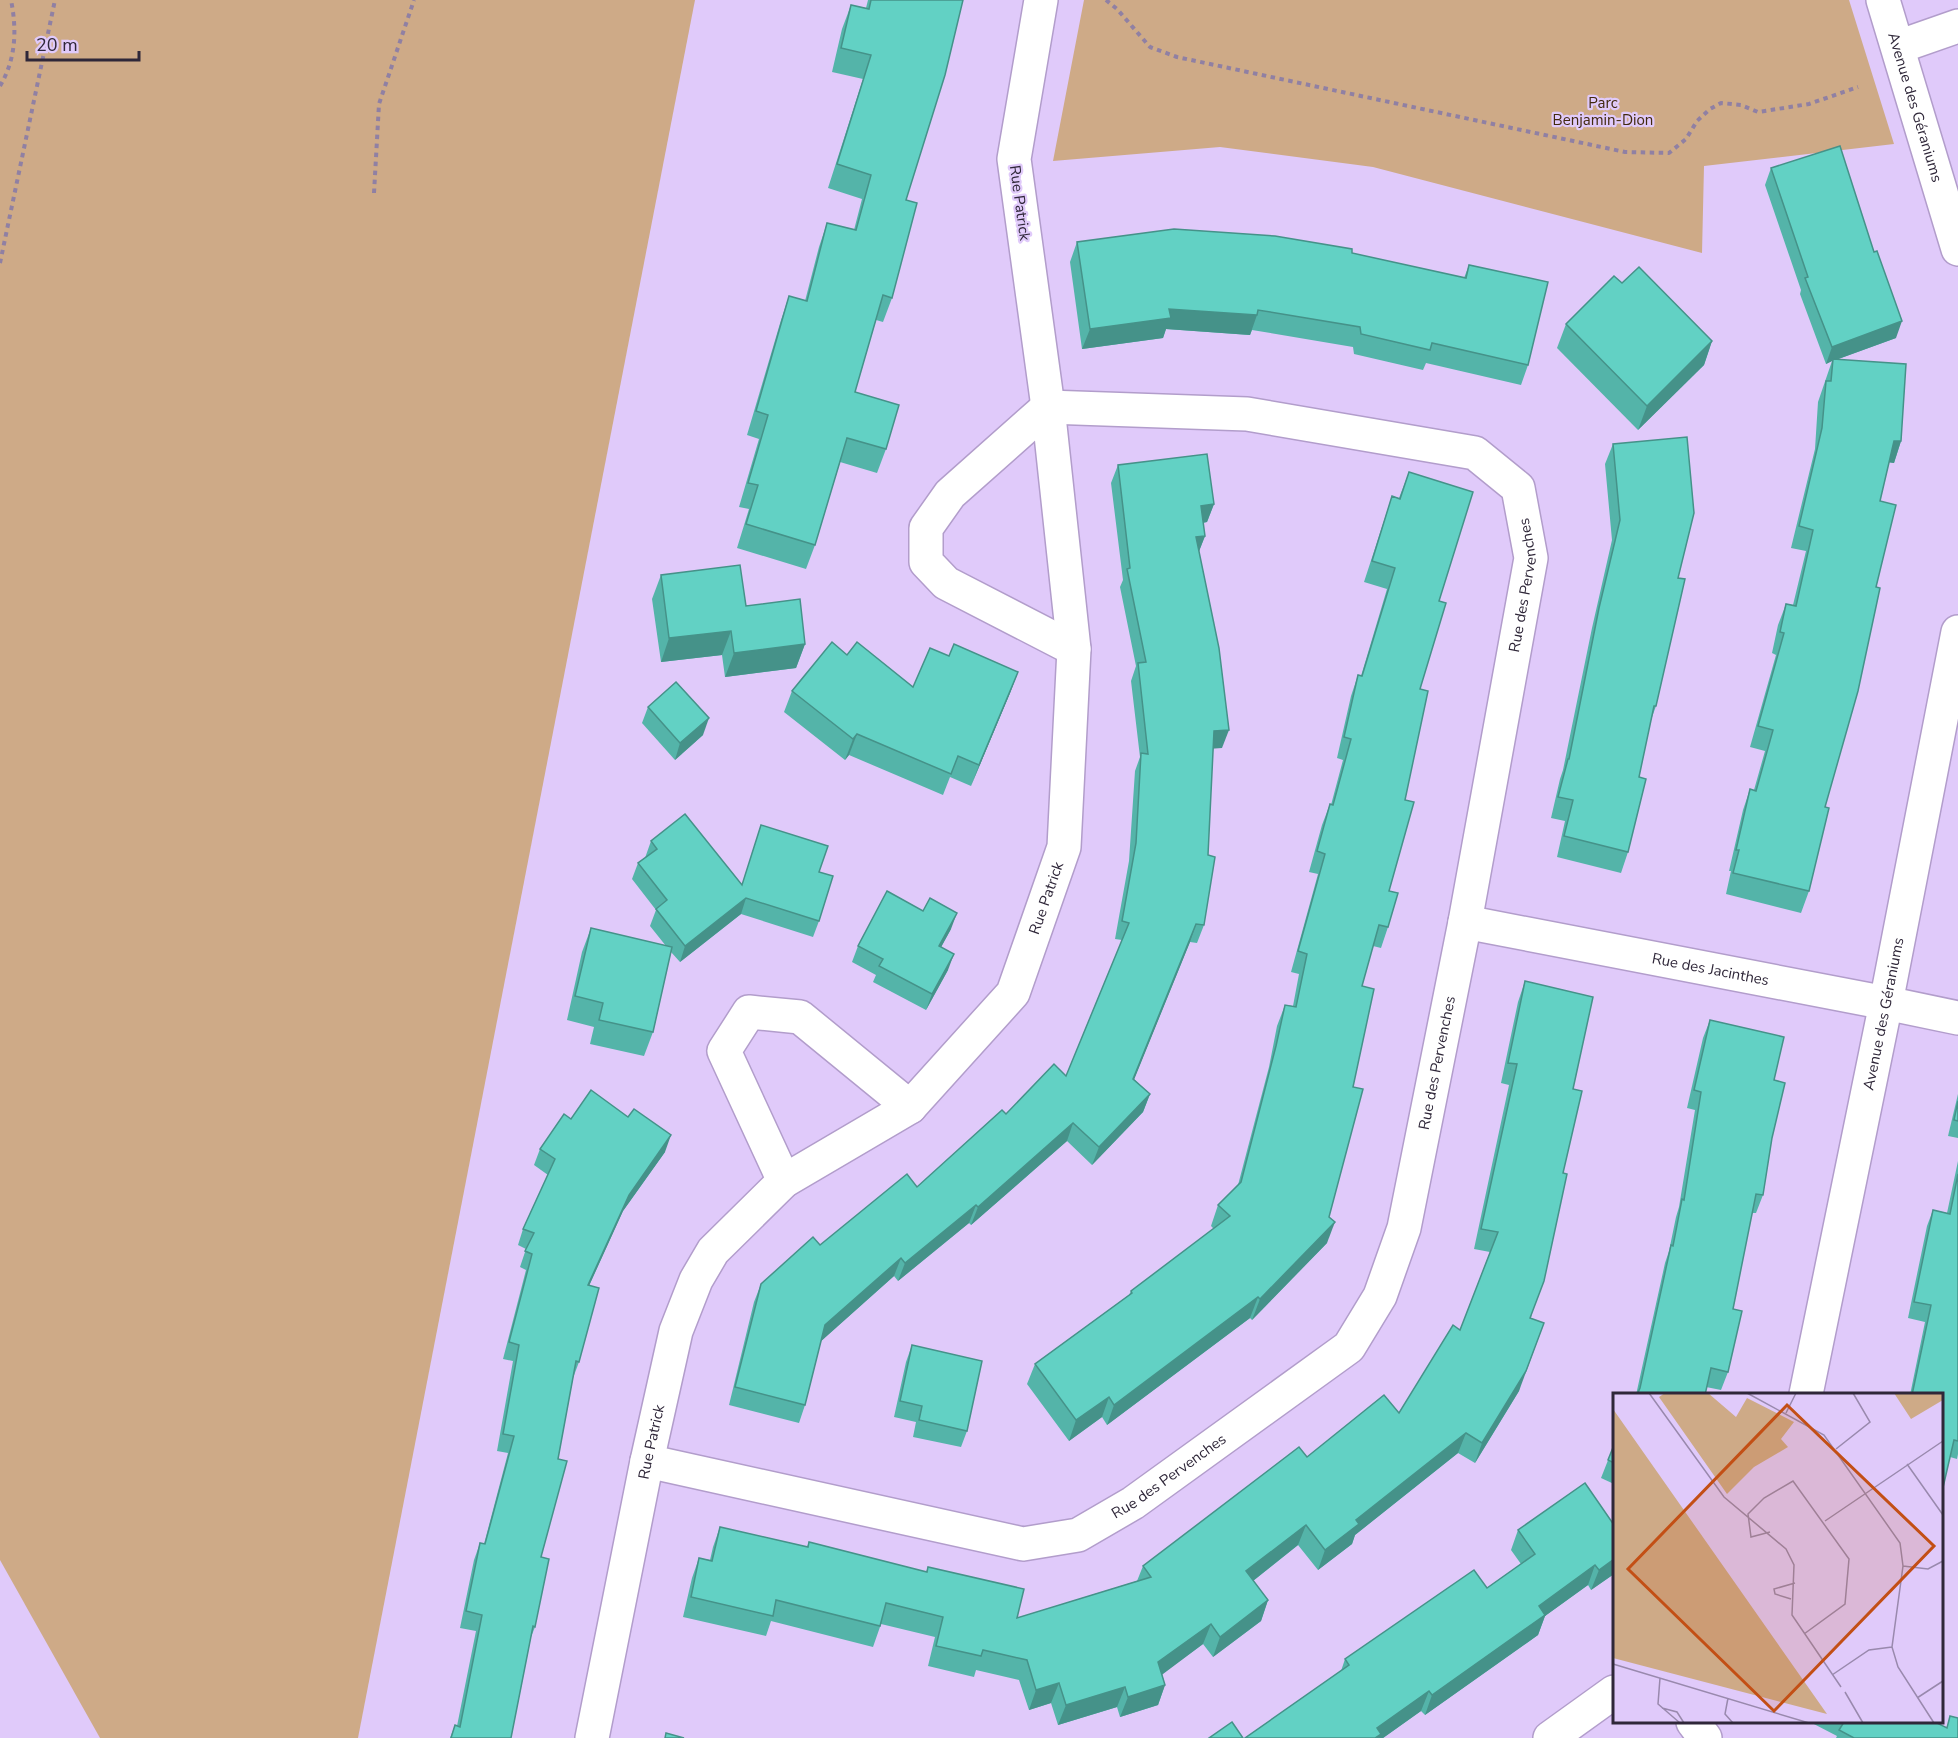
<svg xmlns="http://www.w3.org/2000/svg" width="1958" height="1738" font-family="'Nunito Sans',sans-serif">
<rect width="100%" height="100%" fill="#e0cafa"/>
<g fill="#ceaa87">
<path d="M0 0H695L358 1738H100L0 1560Z"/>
<path d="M1084 0H1849L1894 144 1704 166 1702 253 1373 167 1220 147 1053 161Z"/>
</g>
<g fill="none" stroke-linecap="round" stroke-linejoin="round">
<defs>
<g id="street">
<path id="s1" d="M1883 0 1958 249"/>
<path d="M1898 47 1958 26"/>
<path id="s2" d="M1465 922 1886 1003 1958 1018"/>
<path d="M784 1181 724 1051 749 1012 800 1017 910 1107"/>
<path id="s3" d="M1806 1394 1886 1003 1958 632"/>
<path id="s4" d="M647 1461 1023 1544 1078 1535 1133 1503 1349 1347 1380 1296 1404 1228 1465 922 1531 558 1518 488 1475 453 1247 414 1048 407 950 494 926 528V562L946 583 1074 649"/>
<path d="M1693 1722 1705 1738"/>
<path id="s5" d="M592 1738 647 1461 676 1331 696 1280 713 1251 784 1181 910 1107 1013 993 1064 847 1074 649 1048 407 1014 159 1041 0"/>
<path d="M1550 1738 1614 1692"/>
</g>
</defs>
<use href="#street" stroke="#b29dcb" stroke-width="36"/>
<g stroke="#9080a3" stroke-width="4" stroke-dasharray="4.5 4.5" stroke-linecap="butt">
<path d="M1106 0 1117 9 1150 47 1177 57 1625 152 1669 153 1686 139 1697 121 1710 109 1721 103 1741 105 1758 112 1809 104 1858 87"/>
<path d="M0 86C16 59 17 30 11 0"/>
<path d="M374 193 379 104 414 0"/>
<path d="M0 263 55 0"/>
</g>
<use href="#street" stroke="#fff" stroke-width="33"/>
</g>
<g fill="#54b4a9">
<path d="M868 0H963L906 200 892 298 883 322 876 320 855 392 886 449 877 473 840 462 815 545 806 569 737 548 749 509 739 507 759 439 747 435 781 320 789 296 805 301 819 247 827 223 854 230 862 199 828 188 863 79 832 72 842 29 851 5 866 8Z"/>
<path d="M1771 168 1896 338 1838 359 1901 441 1894 463 1889 462 1880 501 1876 587 1825 807 1809 891 1801 913 1726 894 1731 871H1729L1743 810 1750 789 1754 790 1765 751 1750 747 1776 655 1772 653 1778 625 1786 604 1793 605 1806 551 1791 548 1815 449 1818 402 1832 361 1826 364 1800 294 1801 290 1765 185Z"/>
<path d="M1077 242 1352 253 1464 278 1469 265 1528 365 1521 385 1426 363 1423 370 1354 354 1353 347 1252 330 1250 335 1166 329 1163 338 1082 349 1070 262Z"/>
<path d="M1622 283 1712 341 1704 365 1638 430 1557 348 1566 324Z"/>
<path d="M1613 444 1678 578 1656 706 1651 720 1639 777 1628 852 1621 873 1557 857 1565 821 1551 818 1560 779 1563 770 1592 628 1612 540 1605 464Z"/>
<path d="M1118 465 1214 504 1207 522 1203 523 1205 536 1199 551 1222 748H1213L1204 925 1197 943 1190 942 1134 1079 1150 1094 1143 1112 1092 1165 1067 1141 971 1225 969 1223 898 1281 894 1276 821 1341 805 1405 799 1423 729 1405 754 1302 761 1284 820 1245 917 1187 1006 1114 1066 1076 1122 940 1115 939 1129 861 1135 771 1140 757 1131 681 1136 666 1120 587 1123 580 1111 483Z"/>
<path d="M1409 472 1439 601 1420 689 1405 800 1389 891 1388 927 1381 948 1373 946 1362 986 1353 1087 1329 1217 1327 1243 1252 1320 1250 1318 1107 1425 1102 1417 1069 1441 1027 1384 1035 1364 1129 1295 1131 1291 1214 1229 1211 1226 1218 1205 1238 1185 1269 1067 1277 1026 1285 1005 1293 1006 1299 974 1291 972 1318 874 1309 872 1322 825 1330 804 1331 805 1343 760 1337 758 1351 696 1358 675 1361 676 1387 589 1364 582 1392 496 1399 498Z"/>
<path d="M661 575 746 606 805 644 796 668 725 677 722 655 661 662 652 599Z"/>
<path d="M847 655 913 687 949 656 1018 672 1010 693 971 786 950 777 943 795 849 755 845 760 784 712 792 691Z"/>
<path d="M648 707 703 735 675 760 642 723Z"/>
<path d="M761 825 819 872V921L813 937 741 914 680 962 671 952 653 1032 644 1056 590 1044 594 1027 567 1020 582 952 591 928 666 946 650 926 656 910 632 879 638 863 645 858 651 841 742 885Z"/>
<path d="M951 929 941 947 948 970 926 1010 873 982 876 975 852 962 858 946Z"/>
<path d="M1525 981 1573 1089 1531 1318 1519 1391 1475 1463 1458 1453 1355 1535 1352 1544 1318 1570 1298 1545 1253 1581 1268 1600 1261 1621 1213 1657 1203 1644 1162 1674 1165 1685 1158 1705 1120 1717 1117 1707 1058 1725 1051 1703 1029 1710 1019 1680 976 1670 974 1677 928 1666 935 1637 881 1624 873 1647 771 1621 766 1636 683 1617 692 1578 699 1558 710 1560 713 1547 720 1527 807 1547 809 1542 926 1572 928 1567 1017 1618 1137 1581 1143 1566 1307 1457 1399 1413 1460 1330 1490 1252 1474 1249 1509 1085 1501 1083 1518 1002Z"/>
<path d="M1710 1020 1774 1080 1772 1138 1763 1195 1756 1213H1752L1733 1309 1728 1372 1721 1390 1706 1387 1705 1395H1636L1665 1263 1669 1251 1676 1217 1679 1207 1695 1110 1687 1108 1703 1038Z"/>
<path d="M1958 1094V1138L1948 1136Z"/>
<path d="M571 1119 665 1152 623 1211 589 1286 579 1362 573 1378 558 1459 541 1557 535 1627 531 1637 511 1738H450L455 1725 457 1726 476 1631 460 1628 474 1560 480 1543 484 1544 508 1453 497 1451 513 1361 503 1359 526 1270 520 1267 526 1249 518 1245 523 1229 548 1175 534 1165 540 1149Z"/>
<path d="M1958 1161V1454L1957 1459 1950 1457 1941 1395H1910L1925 1322 1908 1318 1927 1226 1933 1210 1947 1213Z"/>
<path d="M912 1345 967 1431 961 1447 913 1437 916 1422 894 1417 906 1362Z"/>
<path d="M1614 1445V1484L1601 1478Z"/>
<path d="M1518 1530 1614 1574 1591 1590 1588 1585 1545 1616 1538 1635 1425 1715 1421 1711 1383 1738H1245L1341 1671 1345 1659 1487 1588 1521 1564 1511 1550Z"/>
<path d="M1810 1722H1935L1946 1728 1958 1738H1836L1837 1736Z"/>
</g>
<g fill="#459289">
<path d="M1169 309 1257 315 1250 335 1166 329 1163 338 1082 349 1090 329Z"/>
<path d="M1902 321 1896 338 1833 361V359L1832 361 1826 364 1832 347Z"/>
<path d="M1712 341 1704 365 1638 430 1647 406Z"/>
<path d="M1894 441H1901L1894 463 1886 462Z"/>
<path d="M1214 504 1207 522 1194 524 1201 506Z"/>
<path d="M1205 536 1198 554 1196 537Z"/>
<path d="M731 631 722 655 661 662 669 638Z"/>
<path d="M805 644 796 668 725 677 734 653Z"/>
<path d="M1018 672 1010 693 971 786 979 765Z"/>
<path d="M709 718 703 735 675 760 680 743Z"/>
<path d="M1229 730 1222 748 1208 749 1214 731Z"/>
<path d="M857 734 849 755 845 760 853 739Z"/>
<path d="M746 898 741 914 680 962 685 946Z"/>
<path d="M957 913 951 929 933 962 939 946Z"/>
<path d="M1196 924 1190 942 1127 1097 1133 1079Z"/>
<path d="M954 954 948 970 926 1010 932 994Z"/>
<path d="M1150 1094 1143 1112 1092 1165 1099 1147Z"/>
<path d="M1073 1123 1067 1141 971 1225 978 1207Z"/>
<path d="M671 1135 665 1152 623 1211 582 1301 588 1285 629 1195Z"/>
<path d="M976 1205 969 1223 898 1281 905 1263Z"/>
<path d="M1335 1222 1327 1243 1252 1320 1260 1299Z"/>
<path d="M901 1258 894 1276 819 1343 825 1325Z"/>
<path d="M1258 1297 1250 1318 1107 1425 1114 1405Z"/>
<path d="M1544 1323 1519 1391 1475 1463 1482 1443Z"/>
<path d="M1109 1397 1102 1417 1069 1441 1076 1420Z"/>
<path d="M1466 1433 1458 1453 1355 1535 1352 1544 1318 1570 1325 1550 1356 1520Z"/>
<path d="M1306 1525 1298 1545 1239 1592 1246 1571Z"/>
<path d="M1614 1559V1574L1591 1590 1599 1570Z"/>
<path d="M1595 1565 1588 1585 1545 1616 1538 1635 1425 1715 1432 1695 1539 1606Z"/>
<path d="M1268 1600 1261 1621 1213 1657 1220 1637Z"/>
<path d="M1211 1624 1203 1644 1151 1683 1158 1662Z"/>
<path d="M1059 1683 1051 1703 1029 1710 1036 1690Z"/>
<path d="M1165 1685 1158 1705 1120 1717 1128 1697Z"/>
<path d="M1125 1687 1117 1707 1058 1725 1066 1705Z"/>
<path d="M1429 1691 1421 1711 1383 1738H1373L1377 1728Z"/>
</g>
<g fill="#62d1c4" stroke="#459289" stroke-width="1.5">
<path d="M871 0H963L945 75 906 200 917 203 892 298 883 295 855 392 899 405 886 449 847 438 815 545 746 524 758 485 748 483 768 415 756 411 789 296 807 301 827 223 856 230 871 175 837 164 871 55 841 48 851 5 869 9Z"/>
<path d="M1840 146 1874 252 1877 251 1902 321 1832 347 1805 278 1808 277 1771 168Z"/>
<path d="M1174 229 1275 236 1352 249V253L1466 278 1469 265 1548 282 1528 365 1432 343 1430 350 1361 334 1360 327 1258 310 1257 315 1169 309 1171 318 1090 329 1077 242Z"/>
<path d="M1639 267 1712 341 1647 406 1566 324 1614 276 1622 283Z"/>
<path d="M1833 359 1906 364 1901 441H1894L1880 501 1896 505 1876 587 1880 588 1858 691 1825 807 1829 808 1809 891 1733 873 1739 850H1736L1750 789 1756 791 1773 730 1758 726 1784 633 1780 632 1786 604 1796 606 1813 530 1799 526 1822 428 1826 381H1831Z"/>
<path d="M1687 437 1694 513 1678 578 1685 579 1656 706H1654L1639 777 1646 779 1628 852 1564 836 1573 800 1558 797 1568 759H1569L1599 608 1620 520 1613 444Z"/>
<path d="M1207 454 1214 504 1201 506 1205 536 1196 537 1219 648 1229 730 1214 731 1208 855 1215 857 1204 925 1196 924 1133 1079 1150 1094 1099 1147 1073 1123 978 1207 976 1205 905 1263 901 1258 825 1325 805 1405 735 1387 761 1284 813 1237 820 1245 907 1174 917 1187 1002 1110 1006 1114 1054 1064 1066 1076 1129 923 1122 921 1136 843 1141 753 1148 754 1138 663 1146 662 1127 569 1130 568 1118 465Z"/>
<path d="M1409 472 1473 492 1439 601 1446 603 1420 689 1428 691 1405 800 1414 802 1389 891 1398 893 1388 927 1379 925 1362 986 1374 989 1353 1087 1363 1089 1329 1217 1335 1222 1260 1299 1258 1297 1114 1405 1109 1397 1076 1420 1035 1364 1132 1293 1131 1291 1230 1216 1218 1205 1241 1182 1276 1046 1285 1005 1296 1007 1307 954 1298 951 1325 854 1317 851 1330 804 1333 805 1351 739 1344 737 1358 675 1362 676 1395 568 1372 561 1392 496 1400 499Z"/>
<path d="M740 565 746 606 800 599 805 644 734 653 731 631 669 638 661 575Z"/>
<path d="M832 642 847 655 857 642 913 687 930 648 949 656 954 644 1018 672 979 765 958 756 951 774 857 734 853 739 792 691Z"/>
<path d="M676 682 709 718 680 743 648 707Z"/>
<path d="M685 814 742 885 761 825 828 846 819 872 833 876 819 921 746 898 685 946 656 909 667 900 638 863 657 849 651 841Z"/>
<path d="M887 891 923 911 930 898 957 913 939 946 954 954 932 994 879 966 883 959 858 946Z"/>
<path d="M591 928 672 947 653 1032 599 1020 603 1003 575 996Z"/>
<path d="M1525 981 1593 997 1573 1089 1582 1091 1563 1173 1567 1174 1544 1281 1530 1318 1544 1323 1526 1371 1482 1443 1466 1433 1356 1520 1359 1524 1325 1550 1306 1525 1246 1571 1268 1600 1220 1637 1211 1624 1158 1662 1165 1685 1128 1697 1125 1687 1066 1705 1059 1683 1036 1690 1027 1660 983 1650 981 1656 936 1646 943 1617 886 1603 880 1626 776 1600 773 1616 691 1597 699 1558 712 1561 720 1527 808 1547 809 1542 927 1572 928 1567 1024 1589 1017 1618 1151 1577 1143 1566 1299 1447 1307 1457 1384 1395 1399 1413 1453 1325 1460 1330 1498 1232 1481 1229 1517 1064 1508 1063Z"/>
<path d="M1710 1020 1784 1037 1774 1080 1785 1083 1772 1138 1763 1195 1756 1194 1733 1309 1742 1311 1728 1372 1711 1368 1705 1395H1637L1640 1388 1671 1245 1673 1246 1682 1199 1684 1200 1701 1092 1694 1090Z"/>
<path d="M591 1090 628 1117 634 1109 671 1135 629 1195 588 1285 599 1288 579 1362 576 1361 558 1459 567 1461 541 1557 549 1559 535 1627 533 1626 511 1738H451L455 1725 460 1727 482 1615 466 1611 480 1543 485 1544 514 1436 503 1434 519 1345 509 1342 532 1254 525 1251 534 1233 523 1229 555 1159 540 1149 564 1114 571 1119Z"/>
<path d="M1958 1101V1121L1954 1120Z"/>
<path d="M1958 1174V1441L1954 1440 1941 1496V1395H1912L1931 1305 1914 1302 1933 1210 1950 1214Z"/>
<path d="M912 1345 982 1361 967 1431 919 1420 922 1406 900 1401Z"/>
<path d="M1614 1445V1463L1608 1460Z"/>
<path d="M1585 1483 1614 1525V1559L1599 1570 1595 1565 1539 1606 1545 1615 1432 1695 1429 1691 1377 1728 1381 1734 1375 1738H1245L1349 1665 1345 1659 1474 1570 1487 1588 1535 1554 1518 1530Z"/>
<path d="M1950 1716 1958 1718V1738H1854L1839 1730 1844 1722H1935L1947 1728Z"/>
<path d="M1232 1722 1243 1738H1209Z"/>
<path d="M666 1733 684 1738H665Z"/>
</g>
<g text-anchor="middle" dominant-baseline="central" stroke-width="4.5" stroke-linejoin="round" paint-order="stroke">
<g font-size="15" fill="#41290e" stroke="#e0cafa">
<text x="1603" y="103">Parc<tspan x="1603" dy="17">Benjamin-Dion</tspan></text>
</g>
<g font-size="15" fill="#2f2739" stroke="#e0cafa">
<text stroke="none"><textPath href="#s1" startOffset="112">Avenue des Géraniums</textPath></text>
<text transform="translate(1020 203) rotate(82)">Rue Patrick</text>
<text stroke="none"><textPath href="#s4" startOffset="1557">Rue des Pervenches</textPath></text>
<text stroke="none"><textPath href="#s5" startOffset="1004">Rue Patrick</textPath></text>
<text stroke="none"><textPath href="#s2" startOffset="250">Rue des Jacinthes</textPath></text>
<text stroke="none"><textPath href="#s3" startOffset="388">Avenue des Géraniums</textPath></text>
<text stroke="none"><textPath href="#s4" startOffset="1071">Rue des Pervenches</textPath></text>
<text stroke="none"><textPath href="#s5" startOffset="302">Rue Patrick</textPath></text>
<text stroke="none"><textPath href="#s4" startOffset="549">Rue des Pervenches</textPath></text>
</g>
</g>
<g transform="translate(1613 1393)">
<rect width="330" height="330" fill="#e0cafa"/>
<path d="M52 0H95L123 24 134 5 181 29 168 46 175 54 141 74 114 101 46 4ZM281 0H330V7L298 26ZM0 16 214 321 0 265Z" fill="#ceaa87"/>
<path fill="none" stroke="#9989ad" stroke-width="1.5" d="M36 0 111 104 173 156 181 172 179 222 228 294M134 0 211 42 287 150 290 173 279 254 285 274 321 330M173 20 183 0M223 56 257 29 240 0M294 71 330 122M212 128 330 48M157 139 138 144 135 121 151 105 180 88 236 166 232 211 191 241M290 173 315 176 330 168M178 206 162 201 161 196 182 190M0 271 196 330M219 282 256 257 279 254M47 285 45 311 67 330M232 299 250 330M115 305 112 321 120 330M304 305 330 288M49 315 64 319 71 330"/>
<path fill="#c34f15" fill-opacity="0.15" stroke="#c34f15" stroke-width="3" d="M174 12 321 153 161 318 15 176Z"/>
<rect width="330" height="330" fill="none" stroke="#2f2739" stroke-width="3"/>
</g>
<path d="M27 51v9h112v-9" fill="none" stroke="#2f2739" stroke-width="3"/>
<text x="36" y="51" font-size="18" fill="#2f2739" stroke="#e0cafa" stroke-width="4.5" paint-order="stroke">20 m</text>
</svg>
